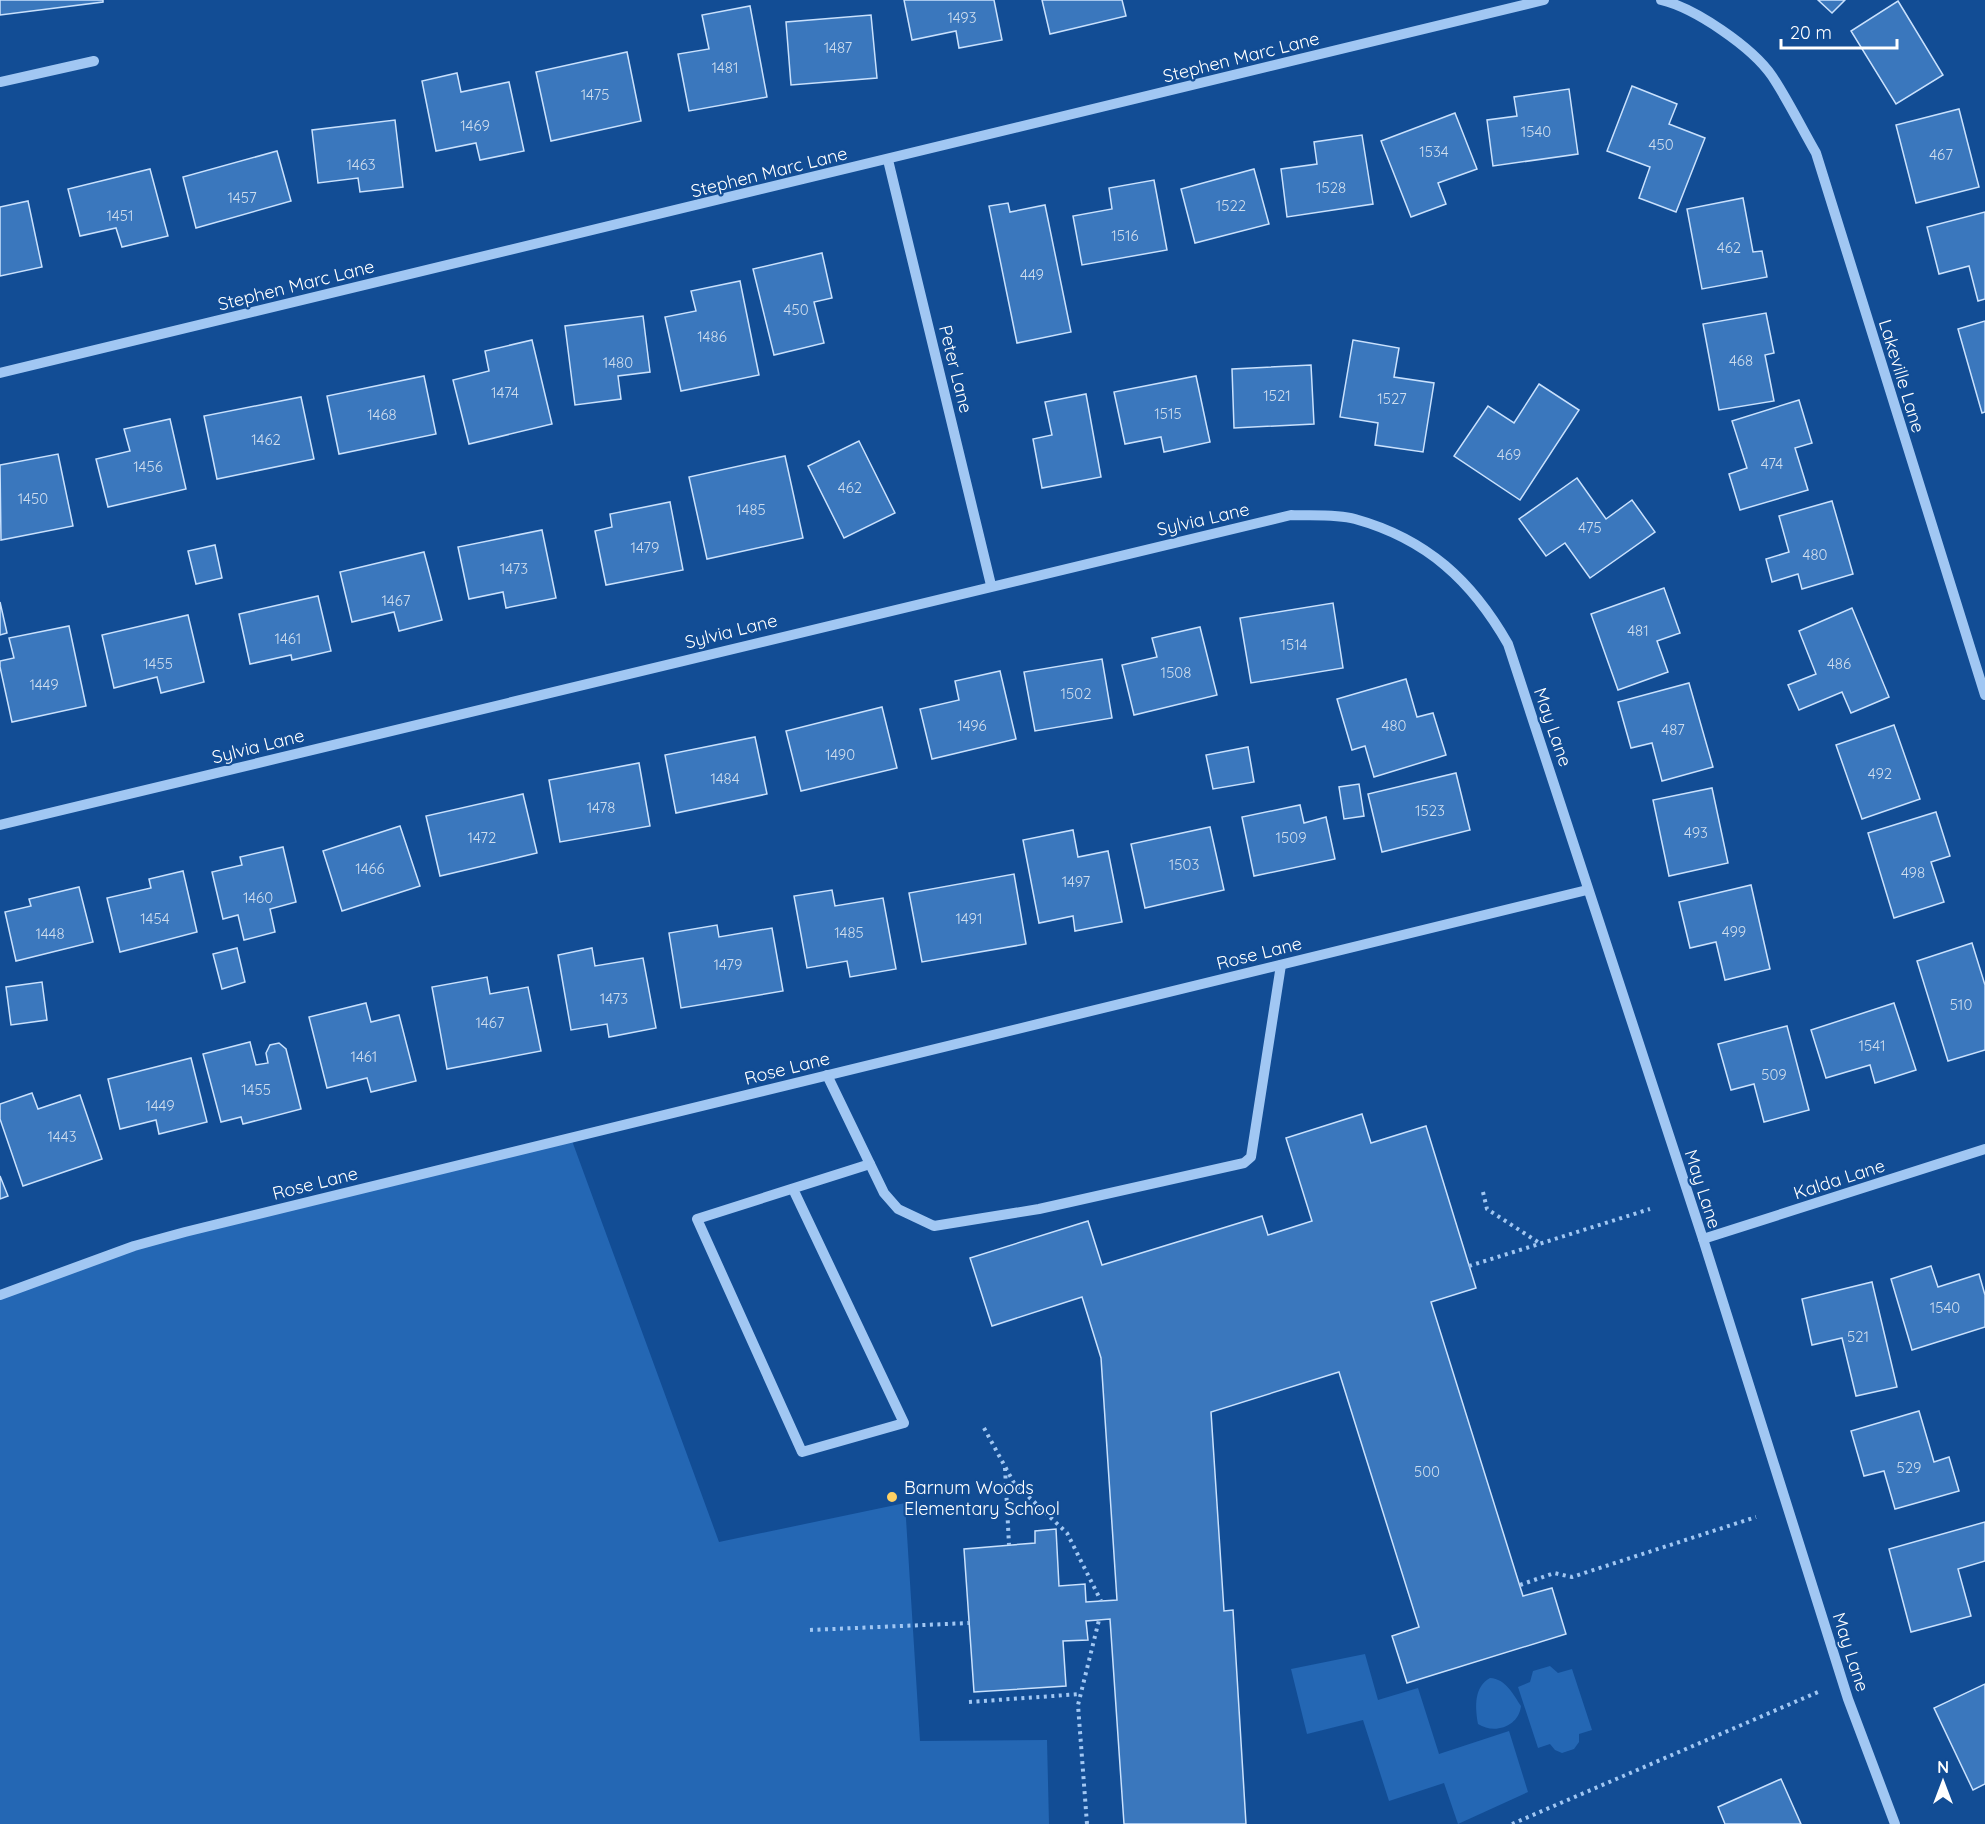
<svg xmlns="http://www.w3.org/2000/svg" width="1985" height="1824" font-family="Quicksand,sans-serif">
<rect width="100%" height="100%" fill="#124d95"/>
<g fill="#2467b4">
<path d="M571 1138 719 1542 905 1503 920 1741 1047 1740 1049 1824H0V1295L134 1246Z"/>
<path d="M1365 1654 1378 1700 1418 1688 1439 1754 1509 1731 1528 1792 1458 1824 1444 1783 1389 1801 1363 1720 1307 1734 1291 1669Z"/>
<path d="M1550 1666 1558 1673 1572 1669 1592 1730 1579 1734V1742L1574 1749 1562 1753 1555 1750 1550 1744 1538 1748 1518 1687 1530 1682 1533 1671Z"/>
<path d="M1490 1678C1506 1679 1513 1694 1521 1706 1519 1726 1495 1735 1478 1724 1475 1706 1474 1687 1490 1678Z"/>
</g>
<g fill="#3a77bd" stroke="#c9e1fd" stroke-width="1.5">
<path d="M0 0H103V2L0 15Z"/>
<path d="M904 0H994L1002 40 959 48 956 31 912 40Z"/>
<path d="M1042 0H1122L1126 16 1050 34Z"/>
<path d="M1818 0H1845L1832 13Z"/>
<path d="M1898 1 1943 75 1896 104 1851 31Z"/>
<path d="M750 6 767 97 689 111 678 54 709 49 702 15Z"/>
<path d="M871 15 877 78 791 85 786 22Z"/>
<path d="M627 52 641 121 551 141 536 72Z"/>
<path d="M457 73 461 92 509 82 524 151 480 160 476 143 436 151 422 81Z"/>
<path d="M1632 86 1677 104 1669 124 1705 138 1676 212 1639 198 1650 167 1607 151Z"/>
<path d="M1569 89 1578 154 1493 166 1487 120 1517 116 1514 97Z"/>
<path d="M1959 109 1979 187 1916 203 1896 125Z"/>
<path d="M1455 113 1477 169 1438 183 1446 204 1411 217 1381 141Z"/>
<path d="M395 120 403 187 360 192 358 178 318 183 312 130Z"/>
<path d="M1362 135 1373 204 1287 217 1281 169 1317 164 1314 142Z"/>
<path d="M277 151 291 201 196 228 183 177Z"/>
<path d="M150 169 168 236 122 247 116 228 80 236 68 189Z"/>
<path d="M1254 169 1269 224 1195 243 1181 189Z"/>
<path d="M1154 180 1167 250 1082 265 1073 216 1112 209 1109 188Z"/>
<path d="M1743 198 1753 252 1762 251 1767 277 1702 289 1687 209Z"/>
<path d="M28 201 42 267 0 276V207Z"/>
<path d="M1008 203 1010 212 1045 205 1071 332 1017 343 989 206Z"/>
<path d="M1985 212V299L1978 301 1969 266 1939 274 1927 227Z"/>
<path d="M822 253 832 298 814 302 824 343 774 355 753 269Z"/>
<path d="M740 281 759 375 681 391 665 317 696 311 691 291Z"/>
<path d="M1766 313 1774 353 1765 355 1774 401 1719 410 1703 324Z"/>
<path d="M643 316 650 372 618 376 621 399 575 405 565 326Z"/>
<path d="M1985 321V412L1982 413 1958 329Z"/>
<path d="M532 340 552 424 469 444 453 380 489 371 485 351Z"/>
<path d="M1353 340 1399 348 1394 377 1434 383 1423 452 1375 445 1378 423 1340 417Z"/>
<path d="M1311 365 1314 424 1234 428 1232 369Z"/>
<path d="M424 376 436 434 339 454 327 396Z"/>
<path d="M1196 376 1210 442 1164 452 1161 437 1125 444 1114 392Z"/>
<path d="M1539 384 1579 410 1520 500 1454 456 1488 406 1514 423Z"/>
<path d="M1086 394 1101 477 1042 488 1033 439 1052 435 1045 402Z"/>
<path d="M301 397 314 459 217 479 204 416Z"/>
<path d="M1799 400 1812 443 1795 448 1808 490 1740 510 1729 474 1747 468 1732 421Z"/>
<path d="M170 419 186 489 108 507 96 459 130 451 124 429Z"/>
<path d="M859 441 895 513 844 538 808 466Z"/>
<path d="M58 454 73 526 1 540 0 465Z"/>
<path d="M785 456 803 538 707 559 689 477Z"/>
<path d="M1577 478 1606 519 1632 500 1655 532 1590 578 1565 543 1546 556 1519 519Z"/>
<path d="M1832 501 1853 574 1802 589 1798 574 1772 582 1766 559 1789 552 1779 516Z"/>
<path d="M670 502 683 570 606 585 595 531 612 527 610 514Z"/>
<path d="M542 530 556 598 506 608 503 592 469 599 458 547Z"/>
<path d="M215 545 222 578 196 584 188 551Z"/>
<path d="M424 552 442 620 399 631 394 612 352 622 340 572Z"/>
<path d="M1664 588 1680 633 1657 641 1668 672 1618 690 1591 614Z"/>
<path d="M318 596 331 651 292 660 291 655 250 664 239 614Z"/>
<path d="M0 602 7 633 0 635Z"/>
<path d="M1333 603 1343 668 1251 683 1240 618Z"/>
<path d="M1852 608 1889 697 1851 713 1842 692 1799 710 1788 685 1816 674 1799 631Z"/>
<path d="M188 615 204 682 161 693 157 677 114 688 102 635Z"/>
<path d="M69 626 86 706 12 722 0 667V661L14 658 9 638Z"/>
<path d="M1200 627 1217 695 1134 715 1122 665 1157 657 1152 638Z"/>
<path d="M1102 659 1112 718 1035 731 1024 672Z"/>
<path d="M1000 671 1016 739 932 759 920 709 959 700 955 681Z"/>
<path d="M1406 679 1417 717 1433 713 1446 755 1374 777 1365 746 1352 750 1337 699Z"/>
<path d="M1689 683 1713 767 1662 781 1652 743 1631 748 1618 702Z"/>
<path d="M882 707 897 768 801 791 786 731Z"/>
<path d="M1894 725 1920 799 1862 819 1836 745Z"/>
<path d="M755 737 767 794 676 813 665 755Z"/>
<path d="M1248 747 1254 782 1213 789 1206 755Z"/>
<path d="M639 763 650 826 560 842 549 780Z"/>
<path d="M1456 773 1470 830 1382 852 1368 794Z"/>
<path d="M1359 784 1364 816 1344 819 1339 787Z"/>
<path d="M1712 788 1728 863 1669 876 1653 800Z"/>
<path d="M523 794 537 853 440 876 426 816Z"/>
<path d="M1300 805 1304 823 1326 817 1335 859 1254 876 1242 817Z"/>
<path d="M1936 812 1950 856 1931 862 1944 902 1894 918 1868 833Z"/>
<path d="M400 826 420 886 342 911 323 851Z"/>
<path d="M1210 827 1224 890 1145 908 1131 844Z"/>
<path d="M1073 830 1078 857 1108 851 1122 922 1075 931 1073 916 1039 923 1023 840Z"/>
<path d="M283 847 296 902 270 909 275 932 244 940 238 915 223 919 212 872 242 865 240 857Z"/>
<path d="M183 871 197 932 120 952 107 898 151 888 149 879Z"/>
<path d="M1014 874 1026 944 922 962 909 893Z"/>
<path d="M1751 885 1770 969 1725 980 1716 942 1690 948 1679 902Z"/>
<path d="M79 887 93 942 16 961 5 912 31 906 29 899Z"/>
<path d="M832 890 835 906 883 898 896 969 850 977 847 961 807 968 794 896Z"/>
<path d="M717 925 719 937 772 928 783 991 681 1008 669 933Z"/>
<path d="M1972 943 1985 985V1050L1948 1061 1917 961Z"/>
<path d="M237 948 245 982 222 989 213 954Z"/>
<path d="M592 948 595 966 643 958 656 1028 609 1037 607 1024 571 1030 558 955Z"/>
<path d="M487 977 490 994 528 987 541 1051 447 1069 432 987Z"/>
<path d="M42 982 47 1020 11 1025 6 987Z"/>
<path d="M366 1003 371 1022 399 1015 416 1081 371 1092 367 1078 327 1088 309 1017Z"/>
<path d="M1894 1003 1916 1070 1875 1083 1870 1065 1826 1078 1811 1030Z"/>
<path d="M1787 1026 1809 1110 1764 1122 1754 1084 1731 1090 1718 1044Z"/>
<path d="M250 1042 256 1065 268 1063 266 1053 270 1045 279 1043 286 1049 301 1109 243 1124 241 1117 221 1122 203 1054Z"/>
<path d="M191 1058 207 1122 159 1134 156 1120 120 1129 108 1079Z"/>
<path d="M32 1093 38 1109 80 1095 102 1159 23 1186 0 1119V1104Z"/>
<path d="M1362 1114 1371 1143 1426 1126 1476 1288 1431 1302 1523 1596 1552 1588 1566 1634 1407 1683 1392 1636 1419 1627 1339 1372 1211 1412 1224 1611 1233 1610 1246 1824H1124L1110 1619 1086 1621 1088 1640 1063 1641 1066 1686 974 1692 964 1549 1035 1543V1531L1056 1529 1059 1586 1085 1584 1086 1602 1117 1600 1101 1358 1082 1297 992 1326 970 1258 1088 1221 1102 1265 1262 1216 1268 1235 1312 1221 1286 1138Z"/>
<path d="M0 1176 8 1196 0 1199Z"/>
<path d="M1931 1266 1938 1287 1979 1274 1985 1295V1327L1912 1350 1891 1279Z"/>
<path d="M1872 1282 1897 1387 1856 1396 1842 1338 1812 1345 1802 1299Z"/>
<path d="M1919 1411 1934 1462 1949 1457 1959 1491 1895 1509 1884 1471 1864 1476 1851 1431Z"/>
<path d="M1985 1522V1561L1958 1569 1971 1616 1911 1632 1889 1549Z"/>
<path d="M1985 1684V1784L1973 1790 1934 1708Z"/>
<path d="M1781 1779 1801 1824H1725L1718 1807Z"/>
</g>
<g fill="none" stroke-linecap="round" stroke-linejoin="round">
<g stroke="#a1c7f3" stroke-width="4" stroke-dasharray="3 4.5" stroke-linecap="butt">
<path d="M1483 1192 1487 1209 1541 1244"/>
<path d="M1469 1266 1650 1209"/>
<path d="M984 1428 1014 1483 1067 1533 1101 1601"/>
<path d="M1005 1468 1009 1545"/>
<path d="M1520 1585 1554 1573 1572 1577 1756 1517"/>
<path d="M810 1630 969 1623"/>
<path d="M969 1702 1081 1694"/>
<path d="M1087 1824 1078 1705 1099 1620"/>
<path d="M1512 1824 1818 1692"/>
</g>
<g stroke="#a1c7f3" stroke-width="10">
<path d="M1661 0C1695 8 1752 47 1772 76 1788 100 1801 127 1816 153L1985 695"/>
<path d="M0 82 94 61"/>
<path d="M888 160 991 585"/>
<path d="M0 373 1544 0"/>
<path d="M0 825 1291 515C1311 516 1336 514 1355 519 1427 539 1472 581 1508 644L1703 1239 1848 1699 1895 1824"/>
<path d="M827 1075 884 1193 898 1209 934 1226 1039 1209 1244 1163 1251 1157 1281 965"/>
<path d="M793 1189 904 1423 802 1452 697 1219 870 1164"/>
<path d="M1703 1239 1985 1149"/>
<path d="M0 1295 134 1246 185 1232 1587 890"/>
</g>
</g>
<circle fill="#ffd063" stroke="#124d95" stroke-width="2" cx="892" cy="1497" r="6"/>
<g text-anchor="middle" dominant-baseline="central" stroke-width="4.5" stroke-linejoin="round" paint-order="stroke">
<g font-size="15" fill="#ceddee">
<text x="962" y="17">1493</text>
<text x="838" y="47">1487</text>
<text x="725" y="67">1481</text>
<text x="595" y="94">1475</text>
<text x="475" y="125">1469</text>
<text x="1536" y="131">1540</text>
<text x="1661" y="144">450</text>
<text x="1434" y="151">1534</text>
<text x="1941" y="154">467</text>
<text x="361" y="164">1463</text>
<text x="1331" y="187">1528</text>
<text x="242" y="197">1457</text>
<text x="1231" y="205">1522</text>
<text x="120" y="215">1451</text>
<text x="1125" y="235">1516</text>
<text x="1729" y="247">462</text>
<text x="1032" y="274">449</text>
<text x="796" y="309">450</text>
<text x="712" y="336">1486</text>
<text x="1741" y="360">468</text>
<text x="618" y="362">1480</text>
<text x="505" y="392">1474</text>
<text x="1277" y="395">1521</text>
<text x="1392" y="398">1527</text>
<text x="1168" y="413">1515</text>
<text x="382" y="414">1468</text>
<text x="266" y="439">1462</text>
<text x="1509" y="454">469</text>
<text x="1772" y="463">474</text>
<text x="148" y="466">1456</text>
<text x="850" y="487">462</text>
<text x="33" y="498">1450</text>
<text x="751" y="509">1485</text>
<text x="1590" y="527">475</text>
<text x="645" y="547">1479</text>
<text x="1815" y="554">480</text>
<text x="514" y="568">1473</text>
<text x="396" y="600">1467</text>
<text x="1638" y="630">481</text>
<text x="288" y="638">1461</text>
<text x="1294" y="644">1514</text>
<text x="158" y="663">1455</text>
<text x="1839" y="663">486</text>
<text x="1176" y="672">1508</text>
<text x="44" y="684">1449</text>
<text x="1076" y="693">1502</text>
<text x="972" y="725">1496</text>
<text x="1394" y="725">480</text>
<text x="1673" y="729">487</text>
<text x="840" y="754">1490</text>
<text x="1880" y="773">492</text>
<text x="725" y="778">1484</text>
<text x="601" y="807">1478</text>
<text x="1430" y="810">1523</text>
<text x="1696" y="832">493</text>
<text x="482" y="837">1472</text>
<text x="1291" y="837">1509</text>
<text x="1184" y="864">1503</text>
<text x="370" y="868">1466</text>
<text x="1913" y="872">498</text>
<text x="1076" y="881">1497</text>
<text x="258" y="897">1460</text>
<text x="155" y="918">1454</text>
<text x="969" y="918">1491</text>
<text x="1734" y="931">499</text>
<text x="849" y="932">1485</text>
<text x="50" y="933">1448</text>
<text x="728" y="964">1479</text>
<text x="614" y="998">1473</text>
<text x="1961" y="1004">510</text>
<text x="490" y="1022">1467</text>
<text x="1872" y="1045">1541</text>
<text x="364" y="1056">1461</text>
<text x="1774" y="1074">509</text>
<text x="256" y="1089">1455</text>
<text x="160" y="1105">1449</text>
<text x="62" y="1136">1443</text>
<text x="1945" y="1307">1540</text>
<text x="1858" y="1336">521</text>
<text x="1909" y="1467">529</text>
<text x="1427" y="1471">500</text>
</g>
<g font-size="18" fill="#fff" stroke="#124d95">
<text transform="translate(1241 57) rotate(-14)">Stephen Marc Lane</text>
<text transform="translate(769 172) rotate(-14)">Stephen Marc Lane</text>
<text transform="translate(296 285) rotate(-14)">Stephen Marc Lane</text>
<text transform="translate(956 369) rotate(76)">Peter Lane</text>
<text transform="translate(1902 376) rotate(73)">Lakeville Lane</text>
<text transform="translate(1203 519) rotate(-13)">Sylvia Lane</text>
<text transform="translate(731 631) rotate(-14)">Sylvia Lane</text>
<text transform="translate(1553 727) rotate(71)">May Lane</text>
<text transform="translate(258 746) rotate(-14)">Sylvia Lane</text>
<text transform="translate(1259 953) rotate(-14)">Rose Lane</text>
<text transform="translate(787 1068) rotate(-14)">Rose Lane</text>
<text transform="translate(1839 1179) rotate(-18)">Kalda Lane</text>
<text transform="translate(315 1183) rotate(-14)">Rose Lane</text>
<text transform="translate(1703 1189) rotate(72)">May Lane</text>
<text transform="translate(1851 1652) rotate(72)">May Lane</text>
</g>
<g font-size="18" fill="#fff" stroke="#124d95" text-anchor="start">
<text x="904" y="1487">Barnum Woods<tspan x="904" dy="21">Elementary School</tspan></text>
</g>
</g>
<g transform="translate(1943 1782)" stroke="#124d95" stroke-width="4.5" paint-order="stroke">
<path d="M0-4.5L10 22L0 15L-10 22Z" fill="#ffffff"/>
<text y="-9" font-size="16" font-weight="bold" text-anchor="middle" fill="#ffffff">N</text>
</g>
<path d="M1781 39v9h116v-9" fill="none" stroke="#ffffff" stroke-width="3"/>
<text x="1790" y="39" font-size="18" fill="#ffffff" stroke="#124d95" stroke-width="4.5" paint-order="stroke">20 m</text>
</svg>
